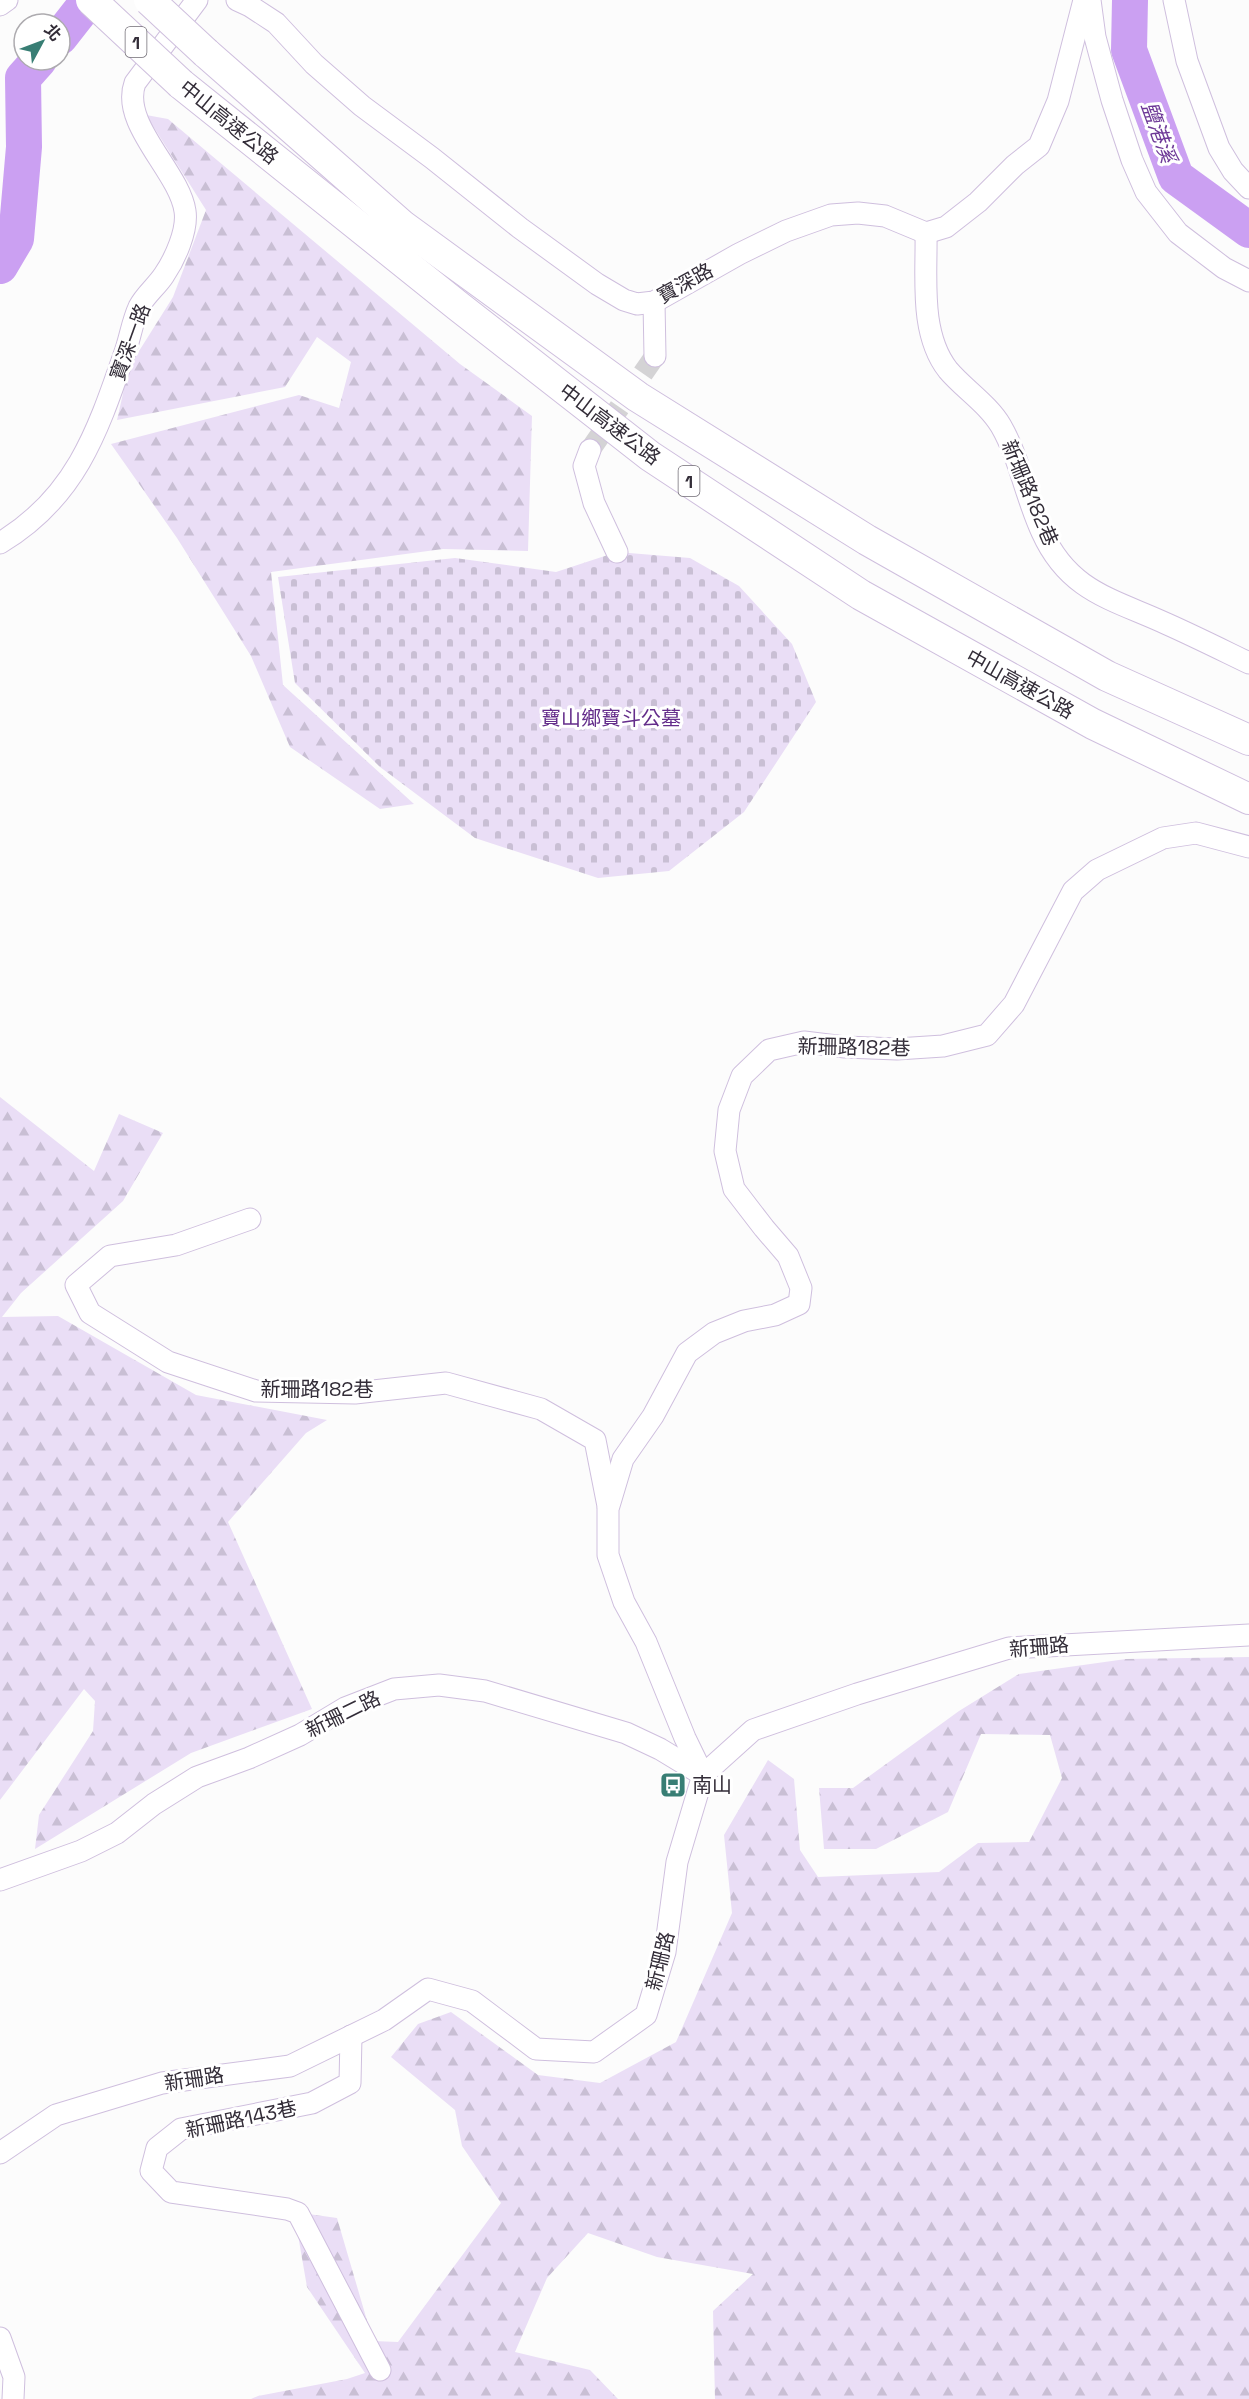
<svg xmlns="http://www.w3.org/2000/svg" width="1249" height="2399" font-family="'Space Grotesk','Noto Sans TC',sans-serif">
<defs>
<pattern id="forest-firs" width="22" height="20" patternUnits="userSpaceOnUse" patternTransform="scale(1.5)"><rect width="22" height="20" fill="#eadef6"/><path d="M5 1l3.5 6h-7zM16 11l3.5 6h-7z" fill="#c9bfd4"/></pattern>
<pattern id="cemetery-stones" width="16" height="16" patternUnits="userSpaceOnUse" patternTransform="scale(1.5)"><rect width="16" height="16" fill="#eadef6"/><path d="M2 7V4a2 2 0 0 1 4 0v3zM10 15v-3a2 2 0 0 1 4 0v3z" fill="#c9bfd4"/></pattern>
</defs>
<rect width="100%" height="100%" fill="#fcfcfc"/>
<g fill="url(#forest-firs)">
<path d="M146 115 168 119 460 364 532 416 528 551 443 549 271 572 283 685 414 804 380 809 290 747 251 656 177 538 111 444 299 395 339 408 351 362 317 337 285 387 117 420 129 367 173 297 206 210Z"/>
<path d="M0 1097 94 1171 119 1114 163 1133 123 1201 21 1293 2 1317 58 1316 196 1395 327 1420 306 1433 228 1522 312 1709 191 1753 35 1849 39 1815 93 1731 95 1701 84 1689 0 1800Z"/>
<path d="M1249 1657V2399H715L713 2311 753 2274 657 2257 588 2233 547 2278 515 2352 590 2370 618 2399H251L258 2396 347 2379 365 2373 307 2287 294 2212 337 2218 373 2341 398 2342 501 2203 462 2146 455 2110 391 2057 418 2024 451 2012 538 2075 600 2083 676 2042 732 1913 724 1835 768 1760 794 1779 800 1850 818 1877 939 1872 978 1843 1029 1842 1062 1778 1050 1735 981 1734 948 1812 876 1849H824L819 1788H853L959 1711 1019 1674 1126 1659Z"/>
</g>
<path fill="url(#cemetery-stones)" d="M617 552 690 558 739 586 792 644 816 702 744 812 669 871 598 878 475 838 380 767 295 683 278 577 455 558 556 572Z"/>
<g fill="none" stroke-linecap="round" stroke-linejoin="round">
<g stroke="#cba0f2" stroke-width="36">
<path d="M1130 0 1129 50 1176 177 1249 230"/>
<path d="M60 37 89 0"/>
<path d="M0 266 16 239 24 147 23 78 39 60"/>
</g>
<path stroke="#d4d3d5" stroke-width="21" stroke-dasharray="21 10" stroke-linecap="butt" d="M590 450 655 356"/>
<defs>
<g id="minor">
<path d="M237 0 250 6 276 23 314 64 362 106 432 158 520 228 597 284 624 300 637 304 654 302 739 254 786 231 831 215 858 213 885 216 926 233 946 227 978 202 1015 165 1039 146 1058 101 1084 0"/>
<path d="M1090 0 1095 37 1112 100 1132 160 1146 192 1178 233 1224 268 1249 281"/>
<path d="M1174 0 1187 61 1219 148 1233 171 1249 188"/>
<path d="M0 5 7 0"/>
<path d="M926 233C927 276 919 333 948 370 964 389 988 404 1001 426 1020 459 1026 498 1042 532 1069 592 1113 599 1167 624 1194 636 1222 650 1249 663"/>
<path d="M654 302 655 356"/>
<path d="M590 450 584 466 594 503 617 552"/>
<path d="M0 543C75 498 97 433 124 355 130 339 132 322 139 307 145 295 157 286 164 275 175 259 188 230 185 211 179 171 120 124 135 83L197 0"/>
<path d="M250 1219 176 1245 110 1256 76 1285 90 1313 168 1362 256 1391 355 1393 446 1383 541 1409 595 1440 608 1506"/>
<path d="M703 1775 685 1738 646 1642 624 1602 608 1555V1509L623 1459 653 1416 687 1353 714 1333 744 1321 775 1315 799 1304 801 1288 788 1256 764 1228 734 1189 725 1151 729 1110 742 1076 769 1050 804 1042 845 1047 897 1049 943 1046 987 1035 1014 1004 1073 891 1097 870 1163 838 1196 833 1249 847"/>
<path d="M0 1880 81 1851 117 1833 154 1804 197 1777 249 1758 300 1735 345 1708 394 1689 439 1685 485 1691 626 1733 660 1749 703 1775"/>
<path d="M351 2036 350 2083 312 2103 181 2129 157 2148 151 2171 171 2192 287 2209 298 2213 380 2370"/>
<path d="M0 2153 56 2115 162 2083 290 2066 384 2020 428 1989 472 2001 536 2049 594 2052 646 2015 665 1952 677 1862 703 1775 753 1730 857 1694 1009 1648 1249 1635"/>
<path d="M0 2338 14 2377 13 2399"/>
</g>
<g id="highway">
<path d="M206 53 403 226 638 397 867 540 1107 676 1249 740"/>
<path d="M181 84 458 306 650 456 861 595 1093 724 1249 799"/>
</g>
</defs>
<use href="#minor" stroke="#cfbfde" stroke-width="23"/>
<use href="#highway" stroke="#cfbfde" stroke-width="32"/>
<use href="#minor" stroke="#fff" stroke-width="21"/>
<use href="#highway" stroke="#fff" stroke-width="30"/>
<defs>
<g id="highway-bridge">
<path d="M91 0 181 84"/>
<path d="M149 0 206 53"/>
</g>
</defs>
<use href="#highway-bridge" stroke="#cfbfde" stroke-width="32" stroke-linecap="butt"/>
<use href="#highway-bridge" stroke="#fff" stroke-width="30"/>
</g>
<defs>
<symbol id="bus-square" viewBox="-11 -11 22 22"><rect x="-9" y="-9" width="18" height="18" rx="4" fill="#387e74" stroke="#fff"/><path d="M-5-6H5V4H4V6H2V4H-2V6H-4V4H-5ZM-3.5-4V0h7V-4ZM-3.5 1.2v1.5H-2V1.2ZM2 1.2v1.5H3.5V1.2Z" fill="#fff"/></symbol>
</defs>
<g fill-rule="evenodd">
<use href="#bus-square" x="658" y="1770" width="30" height="30"/>
</g>
<g text-anchor="middle" dominant-baseline="central" stroke-width="6" stroke-linejoin="round" paint-order="stroke">
<g fill="#fff" stroke="#706c74" stroke-width="1.5">
<rect x="125.5" y="27" width="21" height="30" rx="4.5"/>
<rect x="678.5" y="466" width="21" height="30" rx="4.5"/>
</g>
<g font-size="18" font-weight="bold" fill="#332d38">
<text x="136" y="42">1</text>
<text x="689" y="481">1</text>
</g>
<g font-size="20" fill="#332d38" stroke="#fff">
<text transform="translate(229 122) rotate(39)">中山高速公路</text>
<text transform="translate(685 283) rotate(-29)">寶深路</text>
<text transform="translate(130 342) rotate(-70)">寶深一路</text>
<text transform="translate(610 424) rotate(37)">中山高速公路</text>
<text transform="translate(1030 493) rotate(67)">新珊路182巷</text>
<text transform="translate(1020 684) rotate(29)">中山高速公路</text>
<text transform="translate(854 1047) rotate(1)">新珊路182巷</text>
<text x="317" y="1389">新珊路182巷</text>
<text transform="translate(1039 1647) rotate(-5)">新珊路</text>
<text transform="translate(343 1714) rotate(-26)">新珊二路</text>
<text transform="translate(660 1961) rotate(-76)">新珊路</text>
<text transform="translate(194 2079) rotate(-9)">新珊路</text>
<text transform="translate(241 2119) rotate(-12)">新珊路143巷</text>
</g>
<g font-size="20" fill="#642d8b" stroke="#fff">
<text x="611" y="718">寶山鄉寶斗公墓</text>
</g>
<g font-size="20" fill="#332d38" stroke="#fff" text-anchor="start">
<text x="692" y="1785">南山</text>
</g>
<g font-size="21" font-style="italic" fill="#6e3997" stroke="#fff">
<text transform="translate(1159 132) rotate(70)">鹽港溪</text>
</g>
</g>
<g transform="translate(42 42) rotate(49)"><circle r="28" fill="#ffffff" stroke="#adabaf" stroke-width="1.5"/>
<path d="M0-4.5L10 22L0 15L-10 22Z" fill="#387e74"/>
<text y="-9" font-size="16" font-weight="bold" text-anchor="middle" fill="#332d38">北</text>
</g>
</svg>
